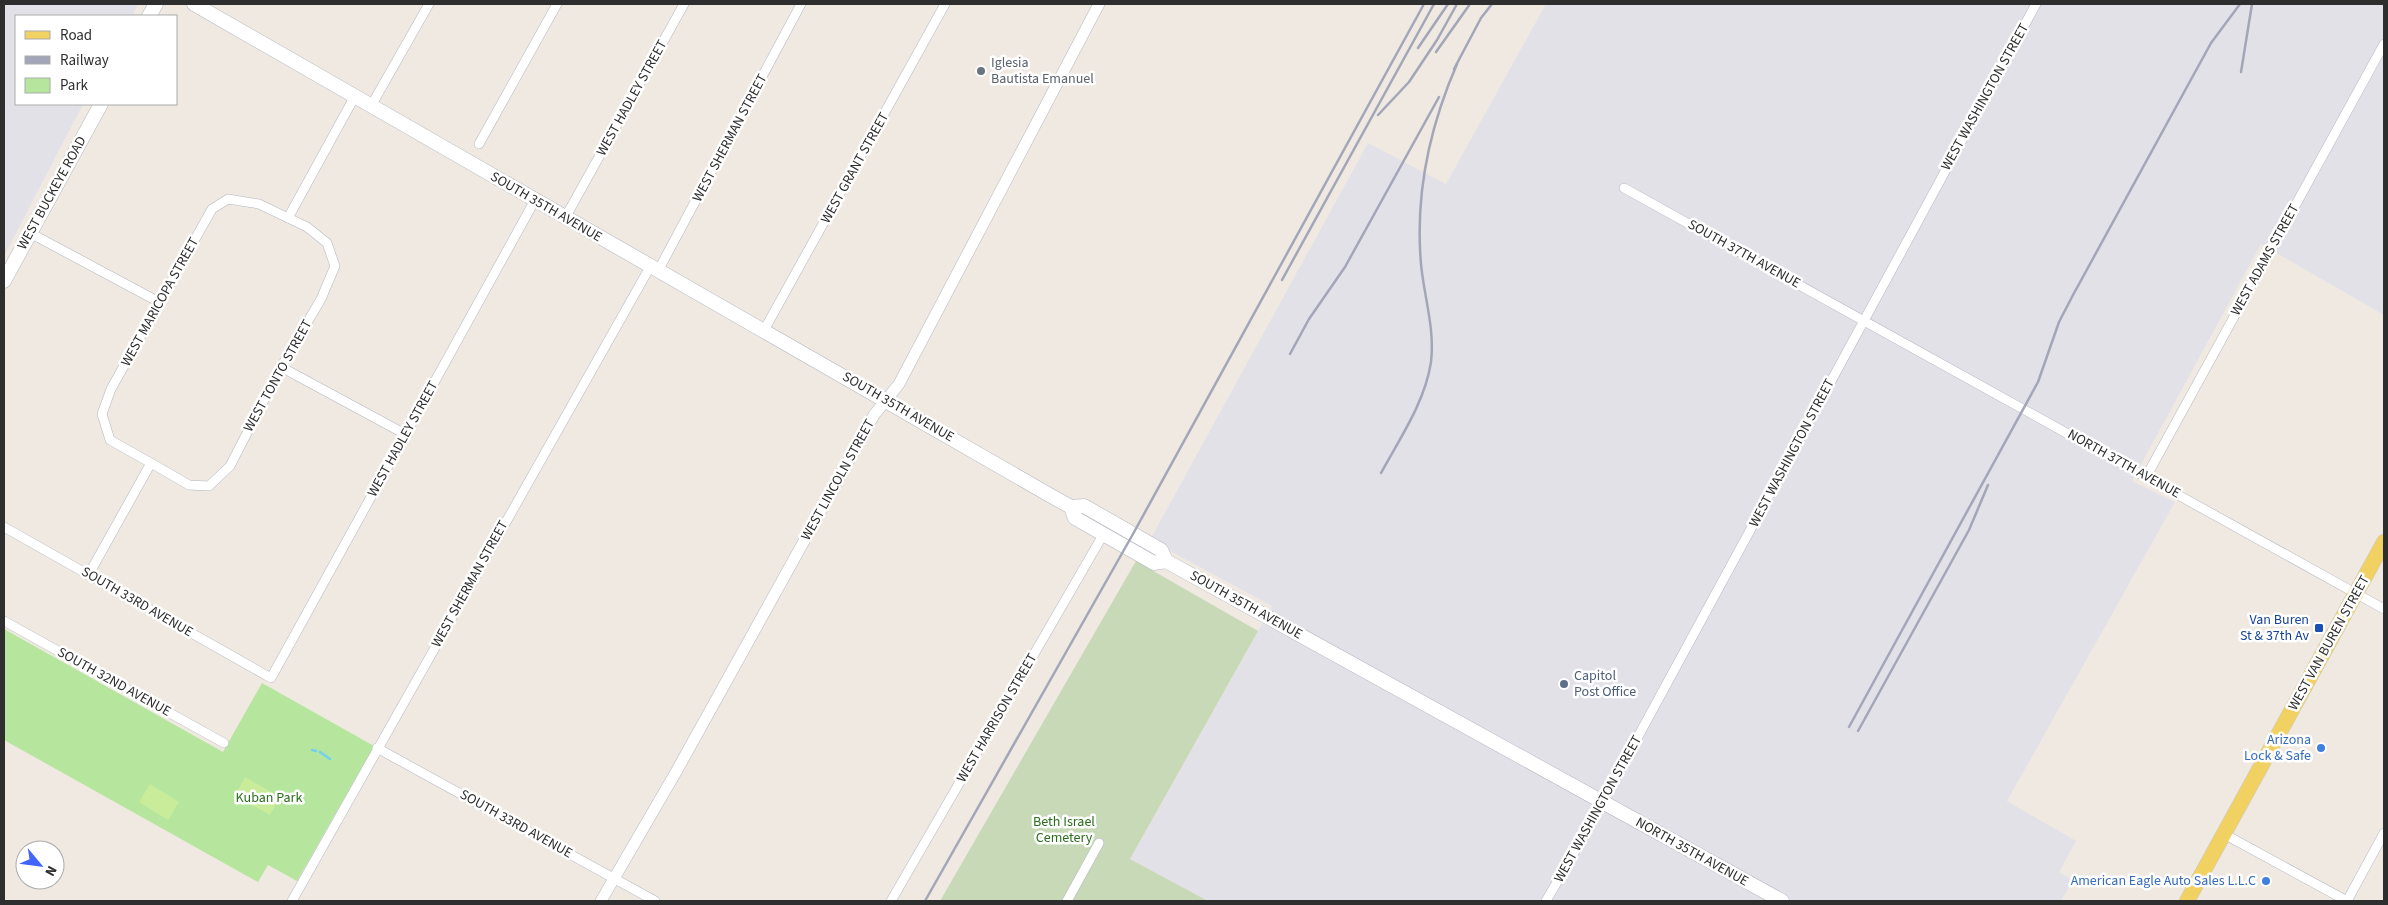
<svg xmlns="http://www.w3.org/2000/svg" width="2388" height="905" font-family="'Source Sans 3',sans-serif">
<rect width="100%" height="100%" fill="#efe9e1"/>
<g fill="#e3e1e8">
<path d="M4 4H138L132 16H16V104H83L4 256Z"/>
<path d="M1546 4H2384V315L2261 244 2132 481 2175 502 2007 801 2076 841 2059 872 2073 880 2061 901H1208L1130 859 1272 606 1150 540 1368 143 1446 184Z"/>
</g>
<path fill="#b6e59e" d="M4 629 223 752 262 683 374 746 297 881 268 865 258 882 4 740Z"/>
<path fill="#c8d9b8" d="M1136 561 1258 631 1130 859 1208 901H940Z"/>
<g fill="#c9ec9a">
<path d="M245 777 280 797 270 815 235 796Z"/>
<path d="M150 784 179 802 168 820 139 802Z"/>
</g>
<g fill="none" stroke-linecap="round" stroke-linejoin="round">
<g stroke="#75cff0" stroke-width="2.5">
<path d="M312 750 316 751"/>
<path d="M320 752 330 759"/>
</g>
<defs>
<g id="minor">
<path d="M371 106 429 4"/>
<path d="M479 144 557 4"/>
<path d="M1624 188 2384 609"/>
<path d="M288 218 355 96"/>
<path d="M565 218 684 4"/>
<path d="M30 233 159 302"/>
<path d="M658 271 801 4"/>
<path d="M763 332 945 4"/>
<path d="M281 367 405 434"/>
<path d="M2146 477 2384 44"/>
<path d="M4 527 271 678 535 200"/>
<path d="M89 574 151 463 110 440 102 414 111 389 212 209 228 199 259 204 307 227 327 243 335 266 321 299 281 367 230 466 209 486 189 485 151 463"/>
<path d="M4 621 224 743"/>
<path d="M377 748 655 901"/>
<path d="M2224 834 2347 901"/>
<path d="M292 901 650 267"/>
<path d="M891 901 1103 535"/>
<path d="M1067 901 1099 843"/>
<path d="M1546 901 1590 825 2036 4"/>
<path d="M2347 901 2384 833"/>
</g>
<path id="tertiary" d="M601 901 676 772 874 415 899 384 1099 4"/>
<g id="secondary">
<path d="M194 4 1053 497 1071 507 1084 506 1161 550 1166 561 1782 901"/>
<path d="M149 16 156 4"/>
<path d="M4 281 101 104"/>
<path d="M1071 507 1075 518 1154 563 1166 561"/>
</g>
<path id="primary" d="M2187 901 2384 542"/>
</defs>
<use href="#minor" stroke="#b4b7c1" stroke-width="10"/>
<use href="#tertiary" stroke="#b4b7c1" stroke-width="12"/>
<use href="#secondary" stroke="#b4b7c1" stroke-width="15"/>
<use href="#primary" stroke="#c9c9c9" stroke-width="16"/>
<use href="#minor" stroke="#fff" stroke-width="9"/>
<use href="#tertiary" stroke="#fff" stroke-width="11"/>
<use href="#secondary" stroke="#fff" stroke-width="14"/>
<use href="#primary" stroke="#f2d163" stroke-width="15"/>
<g stroke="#a3a6b8" stroke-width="2.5">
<path d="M1418 48 1448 4"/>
<path d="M1436 52 1470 4"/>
<path d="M1454 69 1481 18 1492 4"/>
<path d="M2241 72 2252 4"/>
<path d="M1378 115 1409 82 1437 40 1457 4"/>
<path d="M1282 280 1434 4"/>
<path d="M1290 354 1309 319 1345 267 1439 97"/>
<path d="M1381 473C1400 438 1425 402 1431 362 1435 328 1424 297 1421 264 1415 195 1430 126 1457 64"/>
<path d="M1849 727 2038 382 2059 322 2073 295 2211 43 2240 4"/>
<path d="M1858 731 1969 530 1988 485"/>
<path d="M925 901 1133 534 1424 4"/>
</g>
</g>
<circle fill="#6b7280" stroke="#fff" stroke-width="2" cx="981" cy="71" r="5"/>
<rect fill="#1a4fb4" stroke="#fff" stroke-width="2" x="2314" y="623" width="10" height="10" rx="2.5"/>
<circle fill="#5c6f8a" stroke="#fff" stroke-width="2" cx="1564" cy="684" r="5"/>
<g fill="#3f7fe0" stroke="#fff" stroke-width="2">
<circle cx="2321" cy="748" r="5"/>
<circle cx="2266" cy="881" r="5"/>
</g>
<g text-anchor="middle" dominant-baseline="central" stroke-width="5" stroke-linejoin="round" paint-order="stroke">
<g font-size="14" fill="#5b616d" stroke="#fff" text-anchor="start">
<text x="991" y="63">Iglesia<tspan x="991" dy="16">Bautista Emanuel</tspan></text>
</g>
<g font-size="14" fill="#2e2e2e" stroke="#fff">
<text transform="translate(1985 97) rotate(-61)">WEST WASHINGTON STREET</text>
<text transform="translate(632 98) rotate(-61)">WEST HADLEY STREET</text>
<text transform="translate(730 138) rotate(-62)">WEST SHERMAN STREET</text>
<text transform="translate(855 168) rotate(-61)">WEST GRANT STREET</text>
<text transform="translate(52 193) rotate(-61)">WEST BUCKEYE ROAD</text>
<text transform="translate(546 207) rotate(30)">SOUTH 35TH AVENUE</text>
<text transform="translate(1744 254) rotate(29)">SOUTH 37TH AVENUE</text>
<text transform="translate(2265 260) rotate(-61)">WEST ADAMS STREET</text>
<text transform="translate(160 302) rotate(-61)">WEST MARICOPA STREET</text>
<text transform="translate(278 376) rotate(-61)">WEST TONTO STREET</text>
<text transform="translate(898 407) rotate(30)">SOUTH 35TH AVENUE</text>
<text transform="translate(403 439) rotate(-61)">WEST HADLEY STREET</text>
<text transform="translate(1792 453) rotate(-62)">WEST WASHINGTON STREET</text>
<text transform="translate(2124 464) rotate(29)">NORTH 37TH AVENUE</text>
<text transform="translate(838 480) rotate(-61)">WEST LINCOLN STREET</text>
<text transform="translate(470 584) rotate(-61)">WEST SHERMAN STREET</text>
<text transform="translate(137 602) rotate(30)">SOUTH 33RD AVENUE</text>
<text transform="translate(1246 605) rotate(29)">SOUTH 35TH AVENUE</text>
<text transform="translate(2329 643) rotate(-61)">WEST VAN BUREN STREET</text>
<text transform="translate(114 682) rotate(29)">SOUTH 32ND AVENUE</text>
<text transform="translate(997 718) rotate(-60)">WEST HARRISON STREET</text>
<text transform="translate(1598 809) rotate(-61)">WEST WASHINGTON STREET</text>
<text transform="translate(516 824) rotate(29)">SOUTH 33RD AVENUE</text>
<text transform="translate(1692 852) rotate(29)">NORTH 35TH AVENUE</text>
</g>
<g font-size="14" fill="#164399" stroke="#fff" text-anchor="end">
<text x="2309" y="620">Van Buren<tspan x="2309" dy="16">St &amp; 37th Av</tspan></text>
</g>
<g font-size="14" fill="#4e5e75" stroke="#fff" text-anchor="start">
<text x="1574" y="676">Capitol<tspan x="1574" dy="16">Post Office</tspan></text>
</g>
<g font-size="14" fill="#366cbe" stroke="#fff" text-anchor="end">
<text x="2311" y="740">Arizona<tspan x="2311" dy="16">Lock &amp; Safe</tspan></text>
<text x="2256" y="881">American Eagle Auto Sales L.L.C</text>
</g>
<g font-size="14" fill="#2c6e1b" stroke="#fff">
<text x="269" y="798">Kuban Park</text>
<text x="1064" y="822">Beth Israel<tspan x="1064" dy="16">Cemetery</tspan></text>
</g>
</g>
<rect width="2388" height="905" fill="none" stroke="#2e2e2e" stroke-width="10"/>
<rect x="15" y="15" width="162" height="90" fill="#ffffff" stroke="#ababab"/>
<rect x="25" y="31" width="25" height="8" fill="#f2d163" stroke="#ababab"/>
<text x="60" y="40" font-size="15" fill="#2e2e2e">Road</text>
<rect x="25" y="56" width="25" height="8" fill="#a3a6b8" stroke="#ababab"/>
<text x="60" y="65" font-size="15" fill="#2e2e2e">Railway</text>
<rect x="25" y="78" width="25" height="15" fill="#b6e59e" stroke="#ababab"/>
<text x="60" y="90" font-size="15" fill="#2e2e2e">Park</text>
<g transform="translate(40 865) rotate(119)"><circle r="24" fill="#ffffff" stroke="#ababab"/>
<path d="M0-4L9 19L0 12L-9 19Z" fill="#4264fb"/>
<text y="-8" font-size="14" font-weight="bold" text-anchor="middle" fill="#2e2e2e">N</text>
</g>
</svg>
